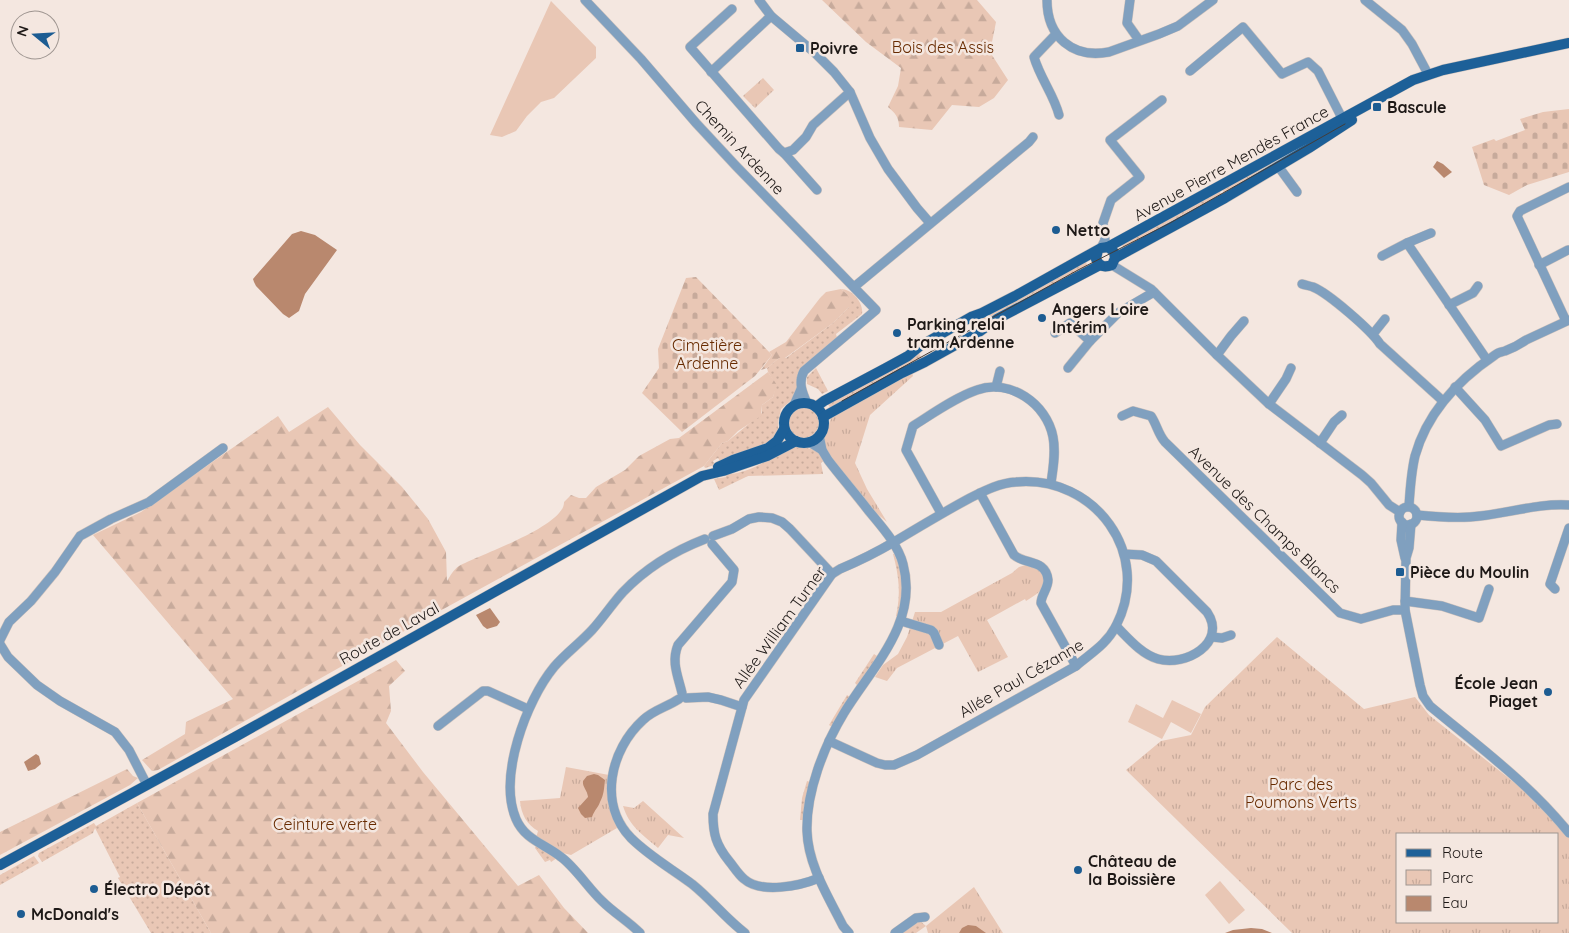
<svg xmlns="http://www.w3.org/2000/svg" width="1569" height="933" font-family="Quicksand,sans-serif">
<defs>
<pattern id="grass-dots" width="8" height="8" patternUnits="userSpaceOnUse" patternTransform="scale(1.25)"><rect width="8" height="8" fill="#e9c7b5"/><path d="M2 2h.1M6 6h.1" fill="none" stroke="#c7aa9b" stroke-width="1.8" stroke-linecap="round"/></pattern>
<pattern id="forest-firs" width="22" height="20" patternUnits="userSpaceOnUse" patternTransform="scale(1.25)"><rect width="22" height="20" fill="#e9c7b5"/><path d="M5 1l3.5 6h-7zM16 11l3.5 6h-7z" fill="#c7aa9b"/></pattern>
<pattern id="cemetery-stones" width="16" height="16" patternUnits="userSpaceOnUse" patternTransform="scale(1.25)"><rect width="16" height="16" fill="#e9c7b5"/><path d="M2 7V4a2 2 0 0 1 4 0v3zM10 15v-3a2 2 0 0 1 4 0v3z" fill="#c7aa9b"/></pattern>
<pattern id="park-tufts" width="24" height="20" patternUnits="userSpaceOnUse" patternTransform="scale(1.25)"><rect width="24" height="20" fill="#e9c7b5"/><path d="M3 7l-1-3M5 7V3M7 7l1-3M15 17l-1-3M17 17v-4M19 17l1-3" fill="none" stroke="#c7aa9b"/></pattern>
</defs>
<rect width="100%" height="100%" fill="#f4e7e0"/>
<g fill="url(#grass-dots)">
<path d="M1306 141 1308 146 1224 193 1222 188Z"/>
<path d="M1219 190 1221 194 1124 248 1121 244Z"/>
<path d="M1085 260 1088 267 978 327 974 321Z"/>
<path d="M841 289C852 289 864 303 862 314L836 334 837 338 800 369 798 376V386L795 397 781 409 778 422V430L772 441 720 461 718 458 713 461 715 465 705 468 704 466 722 443 728 441 762 413V405L773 397 776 385 768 372 767 368 779 358H786L833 323 849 307 847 294Z"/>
<path d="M918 352 922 358 831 409 827 403Z"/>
<path d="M816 368 828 391 822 394 818 389 807 384V377Z"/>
<circle cx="803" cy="422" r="16"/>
<path d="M794 446C808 449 815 446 824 460L821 463 823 474 748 476 719 490 714 479 726 477 725 474C748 475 774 456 794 446Z"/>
<path d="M893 554H894C905 574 902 595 899 617L896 616C901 594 899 576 893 554Z"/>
<path d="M874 654 877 656 858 686 855 683Z"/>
<path d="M847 695 850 697 832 727 829 725Z"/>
<path d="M807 781 810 782 804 820H800L802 798Z"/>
<path d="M137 803 211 933H151L118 878 120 877 95 828 93 833 42 862 38 856 39 853 94 823 96 826Z"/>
<path d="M536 845 557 858 551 862 550 860 545 862 535 848Z"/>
<path d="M34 856 39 863 0 885V875Z"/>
<path d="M920 921 926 926 916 933H900Z"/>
</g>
<g fill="url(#forest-firs)">
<path d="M822 0H977L996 22 990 52 1008 80 994 98 979 107 952 105 932 130 899 127C899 117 895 113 888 107L898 86 901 68 866 42Z"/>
<path d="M841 289 847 294 851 302 849 307 833 323 785 358H779L767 368 761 370 772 355 769 352 786 342 820 298 826 292Z"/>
<path d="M768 372 777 385 773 397 762 405 761 416 738 431 728 441 722 443 704 466 438 612 158 770 152 771 142 760 185 734 186 722 233 699 93 535 141 512 278 416 289 432 328 407 360 445 402 487 428 519 446 552 447 581C450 576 454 569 459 566 479 555 565 526 564 502L571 495 579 498H586L596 487 625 470 639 456 670 439 679 438Z"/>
<path d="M396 660 405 671 389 686 391 711 386 723 423 772 518 886 539 875 564 908 588 933H211L137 803Z"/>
<path d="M127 769 133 776 138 778 130 785 0 855V832Z"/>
</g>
<g fill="url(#cemetery-stones)">
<path d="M1569 109V172L1527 185 1509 195 1484 185 1472 147 1494 139 1496 141 1525 130 1520 119 1543 112Z"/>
<path d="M696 277 772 355 755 376 682 432 642 393 659 368 658 349 686 278Z"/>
</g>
<g fill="url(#park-tufts)" fill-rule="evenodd">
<path d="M763 78 774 90 755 108 743 96Z"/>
<path d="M912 373 913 376 870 415 855 463 867 489 887 522 875 512 828 454 824 445 823 438 827 432 831 418Z"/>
<path d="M1029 564 1042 572C1046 590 1040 592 1026 601L1025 599 987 620 1008 657 978 672 958 636 897 668 887 681 875 677 883 665 898 654 907 637 915 612H941L1012 573 1019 567Z"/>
<path d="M1277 637 1364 709 1415 697 1429 715 1520 787 1569 837V933H1292L1126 770 1161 741 1191 735 1205 707ZM1398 834H1558V922H1398Z"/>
<path d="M566 767 609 775 611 810 617 828 571 855 563 853 536 838 538 831C527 825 521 814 520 801L560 798Z"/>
<path d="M643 801 684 838 668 835 658 848C643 835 629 826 623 806L634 808Z"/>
<path d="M974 887 1003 933H928L926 926Z"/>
</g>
<g fill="#e9c7b5">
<path d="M551 1 596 47V58L554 98 541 102 527 116 516 131 502 137 490 135Z"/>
<path d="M1172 700 1201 714 1191 733 1171 722 1162 739 1128 722 1136 704 1163 718Z"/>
<path d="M1220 881 1245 910 1229 924 1205 895Z"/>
</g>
<g fill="#b9886e">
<path d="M1437 161 1443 164 1452 172 1444 178 1433 167Z"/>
<path d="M301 231 315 235 337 250 305 294 299 311 289 318 283 314 256 286 254 282 253 279 292 234Z"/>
<path d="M490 608 500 622 497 626 487 629 483 626 476 615Z"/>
<path d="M36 754 39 756 41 764 35 769 28 771 24 762Z"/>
<path d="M594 774 598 775 605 780C604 788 604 795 600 802 598 808 595 809 592 817L585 818 581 814 578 808 588 797C588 791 582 787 583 781L587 776Z"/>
<path d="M968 925 976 926 986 933H959L962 928Z"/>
<path d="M1251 928 1262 929 1272 933H1225L1233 930Z"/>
</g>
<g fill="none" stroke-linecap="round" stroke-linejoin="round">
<defs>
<g id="minor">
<path d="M585 0 641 59 696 123 736 166 876 310 804 371C798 382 802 392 807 403"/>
<path d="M759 0 771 16 815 53 834 72 850 92 870 138 888 169 917 208 930 223"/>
<path d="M1047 0C1047 37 1073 59 1109 52L1159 34 1178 26 1213 0"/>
<path d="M1130 0 1127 23 1139 40"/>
<path d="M1365 0 1402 30 1412 44 1428 74"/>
<path d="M732 9 690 47 779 149 784 153 817 190"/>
<path d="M1056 34 1034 57C1040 78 1054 95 1059 115"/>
<path d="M1190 71 1243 27 1282 74 1308 62 1318 71 1345 124"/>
<path d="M711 72 771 16"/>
<path d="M784 153 793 150 806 137 813 125 850 92"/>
<path d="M1278 166 1297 192"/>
<path d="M1407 243 1431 233"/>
<path d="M1101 248 1105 240 1103 223 1111 200 1140 177 1110 140 1162 100"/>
<path d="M1382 256 1407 243 1487 360"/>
<path d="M1112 265 1151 289 1217 355 1269 404 1362 475 1371 483 1389 505 1400 512"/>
<path d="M1539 265 1568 250"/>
<path d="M1302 284C1305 285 1310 286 1313 287 1328 293 1371 330 1380 344L1443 401"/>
<path d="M854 287 1029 142 1033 137"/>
<path d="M1449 305 1473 293 1478 286"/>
<path d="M1566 321 1517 216 1520 211 1569 187"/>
<path d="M1055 333 1070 323 1090 341 1118 313 1154 292"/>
<path d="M1373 334 1385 319"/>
<path d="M1217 355 1231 336 1244 321"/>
<path d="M1068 368 1090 341"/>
<path d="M996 387 1000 371"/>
<path d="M1455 387 1485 420 1501 446 1549 425 1557 424"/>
<path d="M1269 404 1286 379 1291 368"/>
<path d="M794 405 801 389"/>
<path d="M1122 416 1133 411 1151 416C1157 425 1158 434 1165 442L1340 613 1361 619 1393 610H1405"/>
<path d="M819 435 822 450 828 460C841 477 855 493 868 510 881 526 898 544 903 564 919 623 872 667 844 713 824 746 806 792 807 831 808 865 828 896 843 926L849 933"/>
<path d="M809 442 822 450"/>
<path d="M1320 443 1334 422 1342 415"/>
<path d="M980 493 1014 555C1025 565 1046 559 1048 580 1048 589 1041 595 1041 603L1076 666"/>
<path d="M1409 506C1410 490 1411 473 1415 456 1427 413 1458 380 1495 355 1498 352 1501 352 1505 351 1513 348 1519 345 1526 340L1569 320"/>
<circle cx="1408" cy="516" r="9"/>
<path d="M941 513 906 450 913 426C932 414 956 397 977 390 1010 378 1047 404 1053 437 1056 452 1053 469 1051 483"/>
<path d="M1417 515C1437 517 1460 519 1480 516 1509 513 1539 503 1569 505"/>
<path d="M1402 522 1401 540 1405 558"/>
<path d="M1411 524 1409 548 1406 558 1405 610 1420 685 1423 696 1430 706C1478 746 1530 784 1569 833"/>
<path d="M713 536 732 529 749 519 759 517 772 518 782 522 790 529 832 574"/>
<path d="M1555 589 1550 584 1569 528"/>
<path d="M1405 601 1442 606 1479 618 1489 589"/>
<path d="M901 621 931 630 934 633 939 645"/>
<path d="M1116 626C1128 638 1141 654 1158 659 1185 667 1228 643 1207 612L1156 561 1142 555 1124 554"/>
<path d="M1212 637 1222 638 1231 635"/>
<path d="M0 640 9 622 31 601 55 572 80 536 111 519 149 502 223 448"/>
<path d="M0 644 8 657 37 685 60 701 115 732 129 750 147 785"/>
<path d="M682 693C678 676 671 662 678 645L732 582 734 570 712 544"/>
<path d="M686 698 708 697 721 700 742 707"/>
<path d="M679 699C667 707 653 710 643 720 610 750 598 804 631 838 649 856 672 869 692 884 711 899 726 919 745 933"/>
<path d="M438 726 483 691H488L528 709"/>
<path d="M819 878C800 886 761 894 744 879 738 874 734 867 729 861 716 845 713 834 713 814L744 700 832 574 840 569C859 561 877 552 894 542 919 527 944 512 970 498 984 491 999 483 1016 482 1095 475 1153 554 1116 626 1106 645 1091 653 1076 666L917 755 894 765H885L877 763 829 741"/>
<path d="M640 933C628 921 614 913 602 901 589 889 575 867 561 857 545 844 525 840 516 819 498 777 526 701 554 667 565 654 580 643 592 630 603 618 612 604 623 592 646 568 674 551 705 539"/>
<path d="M895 933 916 918 925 917"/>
</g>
<g id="major">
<path d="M1108 247 1413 80 1443 70 1569 43"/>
<path d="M1115 258 1225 198 1309 148 1352 120"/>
<circle cx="804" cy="423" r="20"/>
<path d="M816 407 824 401 886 368 908 356 920 346 971 317 982 313 1015 296 1101 248 1108 247 1114 252 1115 258 1112 265C1104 268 1099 266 1096 259L1098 250"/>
<path d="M823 417 902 373 925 362 979 332 997 319 1100 265"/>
<path d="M718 467 733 460 768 448 777 441 784 429"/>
<path d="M0 865 235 737 702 476 723 471 767 456 796 441"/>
</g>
</defs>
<use href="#minor" stroke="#cdc2bc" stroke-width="10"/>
<use href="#major" stroke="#cdc2bc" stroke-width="11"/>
<use href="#minor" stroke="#80a0bf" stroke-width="9"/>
<use href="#major" stroke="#1d6098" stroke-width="10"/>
<path stroke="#433d3a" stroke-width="1" d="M842 401 1078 270 1170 223 1345 124"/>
</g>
<g fill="#1c5c92" stroke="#f4e7e0" stroke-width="2">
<rect x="795" y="43" width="10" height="10" rx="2.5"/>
<rect x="1372" y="102" width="10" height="10" rx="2.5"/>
<circle cx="1056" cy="230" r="5"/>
<circle cx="1042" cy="318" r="5"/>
<circle cx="897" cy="333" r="5"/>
<rect x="1395" y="567" width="10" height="10" rx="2.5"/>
<circle cx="1548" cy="692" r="5"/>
<circle cx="1078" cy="870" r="5"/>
<circle cx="94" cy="889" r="5"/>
<circle cx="21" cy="914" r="5"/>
</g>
<g text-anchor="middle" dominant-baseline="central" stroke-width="5" stroke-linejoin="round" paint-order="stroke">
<g font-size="16" fill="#682b00" stroke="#f4e7e0">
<text x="943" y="47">Bois des Assis</text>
<text x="707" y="345">Cimetière<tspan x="707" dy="18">Ardenne</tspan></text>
<text x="1301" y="784">Parc des<tspan x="1301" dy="18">Poumons Verts</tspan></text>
<text x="325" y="824">Ceinture verte</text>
</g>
<g font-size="16" font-weight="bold" fill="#1e1917" stroke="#f4e7e0" text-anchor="start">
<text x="810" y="48">Poivre</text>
<text x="1387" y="107">Bascule</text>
<text x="1066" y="230">Netto</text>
<text x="1052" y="309">Angers Loire<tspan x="1052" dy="18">Intérim</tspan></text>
<text x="907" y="324">Parking relai<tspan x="907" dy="18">tram Ardenne</tspan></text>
<text x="1410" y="572">Pièce du Moulin</text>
<text x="1538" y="683" text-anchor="end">École Jean<tspan x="1538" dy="18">Piaget</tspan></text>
<text x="1088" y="861">Château de<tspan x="1088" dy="18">la Boissière</tspan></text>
<text x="104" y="889">Électro Dépôt</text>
<text x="31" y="914">McDonald's</text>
</g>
<g font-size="16" fill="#1e1917" stroke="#f4e7e0">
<text transform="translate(740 147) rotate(47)">Chemin Ardenne</text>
<text transform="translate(1231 163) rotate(-29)">Avenue Pierre Mendès France</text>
<text transform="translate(1265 519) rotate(44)">Avenue des Champs Blancs</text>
<text transform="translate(779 627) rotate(-54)">Allée William Turner</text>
<text transform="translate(389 633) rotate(-29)">Route de Laval</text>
<text transform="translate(1021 678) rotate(-30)">Allée Paul Cézanne</text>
</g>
</g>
<rect x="1396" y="833" width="162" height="90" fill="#f4e7e0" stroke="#9e9590"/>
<rect x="1406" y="849" width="25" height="8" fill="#1d6098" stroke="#9e9590"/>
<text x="1442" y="858" font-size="15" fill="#1e1917">Route</text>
<rect x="1406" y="870" width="25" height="15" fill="url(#park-tufts)" stroke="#9e9590"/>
<text x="1442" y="883" font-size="15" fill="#1e1917">Parc</text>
<rect x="1406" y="896" width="25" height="15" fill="#b9886e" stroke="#9e9590"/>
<text x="1442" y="908" font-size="15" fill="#1e1917">Eau</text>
<g transform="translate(35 35) rotate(288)"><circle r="24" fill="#f4e7e0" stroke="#9e9590"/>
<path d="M0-4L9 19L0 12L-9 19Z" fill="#1c5c92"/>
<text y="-8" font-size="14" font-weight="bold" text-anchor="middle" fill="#1e1917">N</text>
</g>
</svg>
